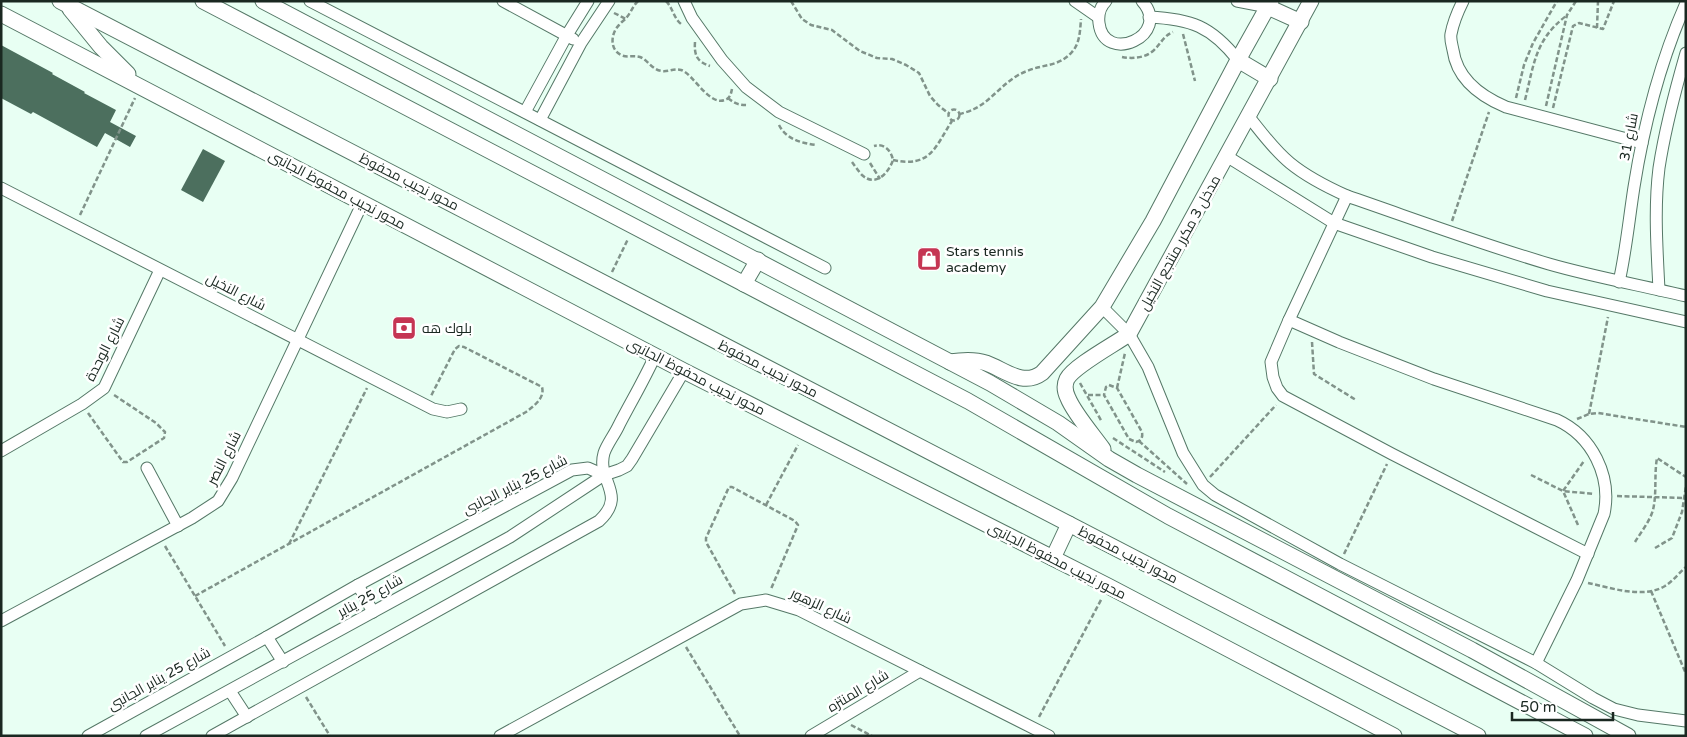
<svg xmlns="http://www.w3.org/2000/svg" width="1687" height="737" font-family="'Varela Round',Cairo,sans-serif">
<rect width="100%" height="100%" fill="#e8fff3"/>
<g fill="#4c6f5e">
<path d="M1 45 53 73 52 74 85 92 84 93 116 110 110 122 136 136 130 147 105 133 97 147 33 112 31 114 1 98Z"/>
<path d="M203 149 225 161 203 202 181 190Z"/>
</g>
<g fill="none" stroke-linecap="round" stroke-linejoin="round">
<defs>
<g id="street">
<path d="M310 1 825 268"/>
<path d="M503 1 573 39"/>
<path d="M684 1 692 18 722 60 746 87 779 112 864 154"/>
<path d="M1075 1 1098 17"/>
<path d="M1106 1C1100 7 1098 15 1099 23 1104 66 1173 35 1142 1"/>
<path d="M1237 1 1268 7"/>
<path d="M1463 1C1458 11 1453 23 1451 34 1450 39 1452 45 1453 50 1457 79 1480 96 1506 107L1642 143"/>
<path d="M1149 17C1191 19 1211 26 1238 60"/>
<path d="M525 112 567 35 588 1"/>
<path d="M1249 117C1262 133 1274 150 1290 163 1307 177 1327 187 1347 196 1414 219 1481 244 1549 264 1594 277 1640 285 1686 296"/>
<path d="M540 120 581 43 609 1"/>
<path d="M1228 157 1334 223 1432 257 1547 291 1686 322"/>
<path d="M1 188 433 409 447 412 461 409"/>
<path d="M1347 196 1289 320 1271 362 1273 377 1277 388 1283 396 1392 454 1588 554"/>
<path d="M1619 282C1626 251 1629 219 1634 187 1644 124 1660 62 1686 3"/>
<path d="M1659 290C1657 249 1654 208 1659 168 1665 129 1675 91 1686 53"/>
<path d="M1102 307 1129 334 1148 367 1183 453 1203 485 1215 495 1340 564 1536 663 1593 698 1614 709 1638 715 1686 721"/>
<path d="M1289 320 1339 342 1434 379 1557 420C1592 436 1612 476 1604 514L1577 580 1536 663"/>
<path d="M1 451 82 404 104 388 160 270"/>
<path d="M147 468 178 526"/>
<path d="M358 585 373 612"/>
<path d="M1 621 192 518 218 501 232 478 362 204"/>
<path d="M267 637 283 662"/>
<path d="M230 691 247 717"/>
<path d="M88 736 267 637 358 585 572 470 588 468 604 475"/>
<path d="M146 736 510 537 604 475 619 470 627 466 632 459 684 371"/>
<path d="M212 736 599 521C628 494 596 481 604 453 607 444 615 434 619 425 631 402 644 380 655 356"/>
<path d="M500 736 741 604 766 600 799 610 1049 736"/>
<path d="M811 736 920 671"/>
</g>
<g id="secondary">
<path d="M60 1 1478 736"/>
<path d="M203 1 968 401 1168 516 1585 736"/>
<path d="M263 1 990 383 1058 423 1109 459 1137 475 1472 650 1628 736"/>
<path d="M1268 7 1301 22"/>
<path d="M70 9 101 47 128 74"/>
<path d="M1 14 684 371 1108 586 1394 736"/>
<path d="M1238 60 1270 79"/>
<path d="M744 284 758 260"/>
<path d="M950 362C962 360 974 359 986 363 1005 370 1023 387 1042 373L1102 307 1153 221 1238 60 1271 1"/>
<path d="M1103 449C1093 435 1074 413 1068 398 1065 392 1064 385 1067 379 1074 366 1115 344 1129 334L1311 1"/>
<path d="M1053 558 1069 524"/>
</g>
</defs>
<use href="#street" stroke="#557867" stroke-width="13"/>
<use href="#secondary" stroke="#557867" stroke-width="17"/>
<g stroke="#81938a" stroke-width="2.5" stroke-dasharray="5 2.5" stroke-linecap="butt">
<path d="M638 1C633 6 631 12 627 17 625 20 621 22 619 25 611 33 609 49 621 55 627 58 633 55 640 57 648 60 652 70 662 71 668 72 674 68 681 70 694 74 710 109 727 99 731 96 731 93 732 89"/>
<path d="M666 1C673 8 673 17 681 24"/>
<path d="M791 1 802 19 811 25 832 30 860 51 877 58 892 59 906 65 919 73 930 96 938 105 948 113"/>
<path d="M614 13 626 19"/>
<path d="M1597 28 1598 1"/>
<path d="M1183 34 1195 81"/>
<path d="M695 42C694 55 697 62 710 66"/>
<path d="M1122 57C1132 59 1145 58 1153 51 1161 44 1163 36 1173 32"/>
<path d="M728 98C735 104 739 105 748 105"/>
<path d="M1516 98 1524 65 1533 43 1557 1"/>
<path d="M1525 100C1534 64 1535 40 1566 16"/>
<path d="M1546 106 1567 15 1576 1"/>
<path d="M1553 108 1573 26 1579 23 1603 29 1614 1"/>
<circle cx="954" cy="115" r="5.5"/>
<path d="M959 114C964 113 970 111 974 109 993 100 1005 79 1027 71 1043 64 1059 67 1072 52 1080 43 1080 31 1081 19"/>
<path d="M779 125C786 139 801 143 816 145"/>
<path d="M893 160C931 168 935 147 952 121"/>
<path d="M852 162C855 166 859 172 862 175 876 188 889 172 893 160 891 150 884 143 874 146"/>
<path d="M870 163 880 179"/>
<path d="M80 215 135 98"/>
<path d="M1452 221 1489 112"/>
<path d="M612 272 628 239"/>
<path d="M1312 342 1314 374 1356 400"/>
<path d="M1080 383 1102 422"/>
<path d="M1109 385 1117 388 1142 432C1143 438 1141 441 1136 442L1129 439 1104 395 1106 387Z"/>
<path d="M1117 388 1125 353"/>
<path d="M1088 395H1104"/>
<path d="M88 413 123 462H127L164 438 165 432 156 423 114 395"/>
<path d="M1589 414 1608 317"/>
<path d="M1577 419 1589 414 1598 413 1686 427"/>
<path d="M1113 438 1165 472"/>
<path d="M1139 441 1187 484"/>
<path d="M1531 475 1563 491 1594 494"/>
<path d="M1210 477 1276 405"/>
<path d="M1617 496 1683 498"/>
<path d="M766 505 798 445"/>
<path d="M1578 525 1563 491 1584 461"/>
<path d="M1635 542C1641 532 1650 521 1653 510 1657 493 1654 475 1657 458L1686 477"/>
<path d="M289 544 367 388"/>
<path d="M165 546 225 646"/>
<path d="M1655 548 1672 538 1682 512 1686 486"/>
<path d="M1344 554 1387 464"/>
<path d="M1588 583C1612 588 1643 599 1665 586 1673 581 1679 573 1686 567"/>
<path d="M1651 591 1686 674"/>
<path d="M735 594 706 542V538L729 487H732L795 521 798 525 771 589"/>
<path d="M195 596 526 412C534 406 545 398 542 387L464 347 459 346 455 349 431 396"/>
<path d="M686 647 740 736"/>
<path d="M306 697 330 736"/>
<path d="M1039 717 1102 598"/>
<path d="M851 725 872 736"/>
</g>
<use href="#street" stroke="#fff" stroke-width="11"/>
<use href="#secondary" stroke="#fff" stroke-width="15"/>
</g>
<defs>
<symbol id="shop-square" viewBox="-11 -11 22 22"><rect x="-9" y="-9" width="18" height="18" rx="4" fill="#c53553" stroke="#fff"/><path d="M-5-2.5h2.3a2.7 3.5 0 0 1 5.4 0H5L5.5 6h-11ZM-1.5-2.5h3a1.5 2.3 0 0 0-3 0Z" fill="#fff"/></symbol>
<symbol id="bank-square" viewBox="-11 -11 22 22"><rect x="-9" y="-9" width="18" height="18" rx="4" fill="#c53553" stroke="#fff"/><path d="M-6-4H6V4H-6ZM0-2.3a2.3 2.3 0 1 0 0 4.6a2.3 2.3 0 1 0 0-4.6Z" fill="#fff"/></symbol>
</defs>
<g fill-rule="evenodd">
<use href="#shop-square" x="915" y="245" width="28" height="28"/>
<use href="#bank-square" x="390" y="314" width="28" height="28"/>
</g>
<g text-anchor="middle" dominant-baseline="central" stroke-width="5" stroke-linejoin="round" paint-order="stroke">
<g font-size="14" fill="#1a2821" stroke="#fff">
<text transform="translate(1629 137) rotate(-79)">شارع 31</text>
<text transform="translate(409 182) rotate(27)">محور نجيب محفوظ</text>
<text transform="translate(337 190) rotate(28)">محور نجيب محفوظ الجانبى</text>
<text transform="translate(1180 243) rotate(-61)">مدخل 3 مكرر منتجع النخيل</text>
<text transform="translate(236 292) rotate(27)">شارع النخيل</text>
<text transform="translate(105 349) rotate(-63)">شارع الوحدة</text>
<text transform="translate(768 369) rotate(27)">محور نجيب محفوظ</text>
<text transform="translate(696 377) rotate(27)">محور نجيب محفوظ الجانبى</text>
<text transform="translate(224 458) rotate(-63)">شارع النصر</text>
<text transform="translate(515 485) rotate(-27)">شارع 25 يناير الجانبى</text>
<text transform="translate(1128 555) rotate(27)">محور نجيب محفوظ</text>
<text transform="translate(1057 561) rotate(27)">محور نجيب محفوظ الجانبى</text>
<text transform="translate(370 596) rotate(-29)">شارع 25 يناير</text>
<text transform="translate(821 606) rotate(25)">شارع الزهور</text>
<text transform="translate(159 679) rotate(-29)">شارع 25 يناير الجانبى</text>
<text transform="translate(858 691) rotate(-31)">شارع المنتزه</text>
</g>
<g font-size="14" fill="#1a2821" stroke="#fff" text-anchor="start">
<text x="946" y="251">Stars tennis<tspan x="946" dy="16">academy</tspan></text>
<text x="422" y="328">بلوك هه</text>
</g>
</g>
<rect width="1687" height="737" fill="none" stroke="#1a2821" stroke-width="5"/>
<path d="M1512 712v8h101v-8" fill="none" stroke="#1a2821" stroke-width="2.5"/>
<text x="1520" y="712" font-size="15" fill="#1a2821" stroke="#ffffff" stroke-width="4" paint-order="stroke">50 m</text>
</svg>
